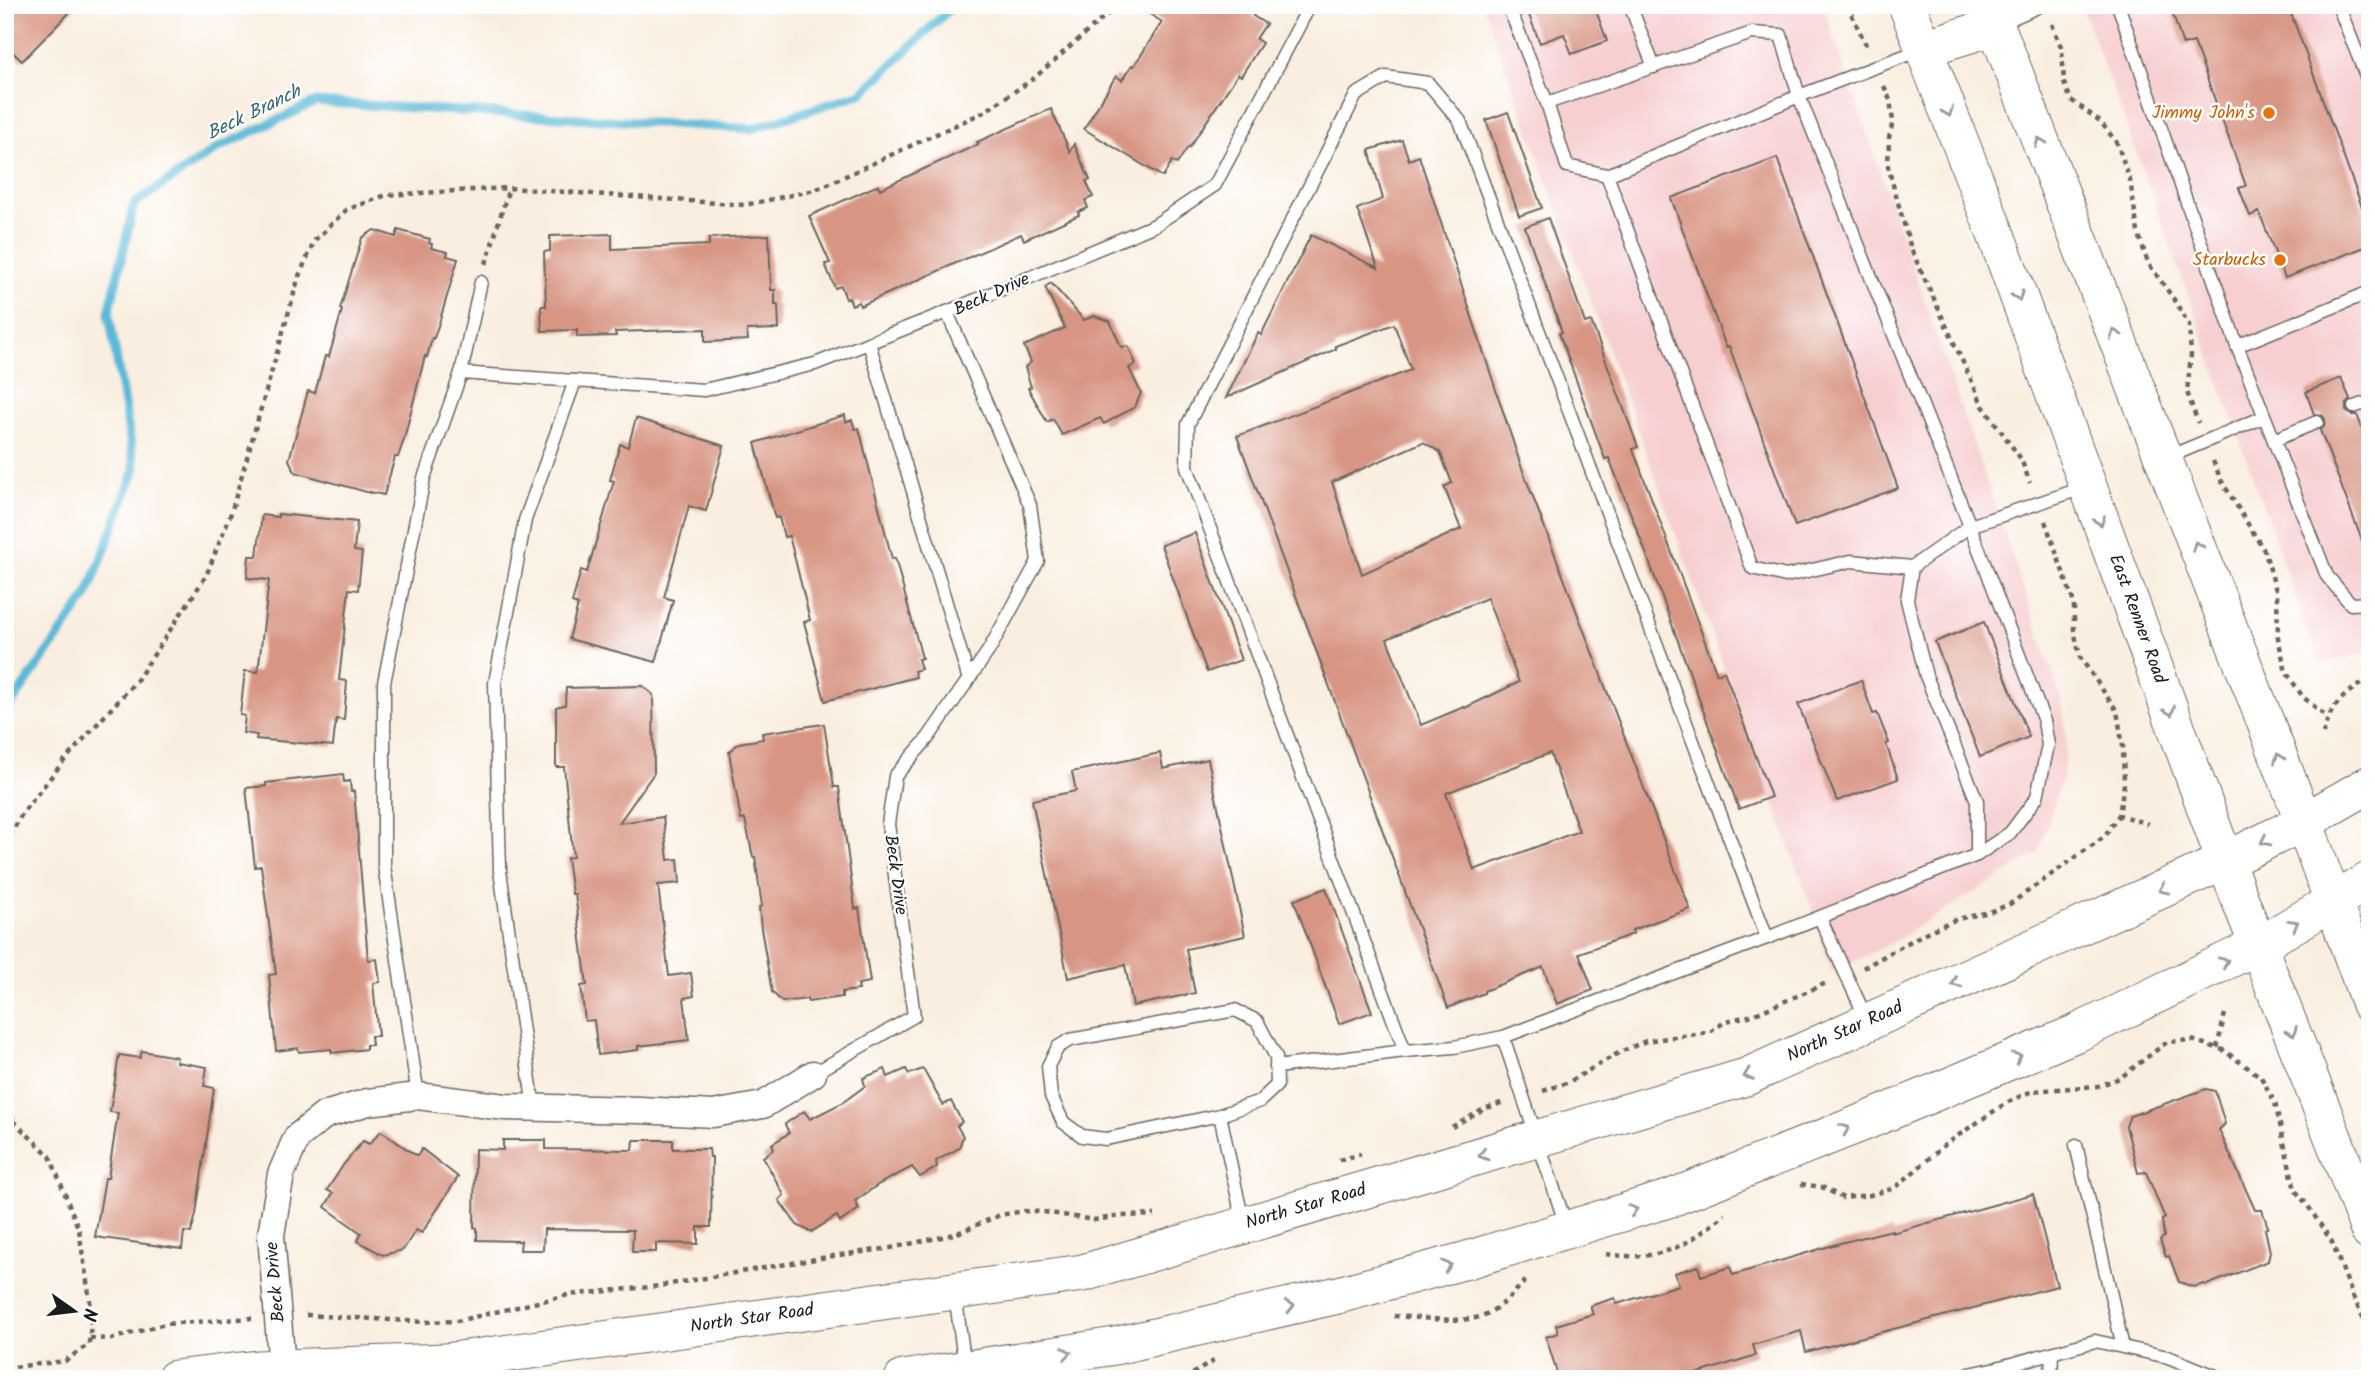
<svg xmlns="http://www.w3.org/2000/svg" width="2375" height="1384" font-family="Kalam,sans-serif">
<rect width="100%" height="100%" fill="#fff"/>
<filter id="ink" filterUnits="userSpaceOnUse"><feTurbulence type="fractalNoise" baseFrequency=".0143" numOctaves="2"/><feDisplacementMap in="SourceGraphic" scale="14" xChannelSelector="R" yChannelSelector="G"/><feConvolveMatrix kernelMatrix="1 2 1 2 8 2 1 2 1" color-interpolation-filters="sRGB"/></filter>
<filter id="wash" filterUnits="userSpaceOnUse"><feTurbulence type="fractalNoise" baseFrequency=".00686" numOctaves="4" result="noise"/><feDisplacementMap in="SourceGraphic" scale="28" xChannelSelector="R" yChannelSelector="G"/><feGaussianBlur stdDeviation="1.57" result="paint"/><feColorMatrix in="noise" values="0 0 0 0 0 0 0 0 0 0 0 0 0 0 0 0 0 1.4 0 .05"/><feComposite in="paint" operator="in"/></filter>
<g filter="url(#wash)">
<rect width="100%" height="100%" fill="#f9eedf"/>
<g fill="#f7cfd0">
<path d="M1483 5H1823L2062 701 2066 743 2062 779 2038 853 1888 945 1831 972 1810 903Z"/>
<path d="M2081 5H2370V653L2319 663 2151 191Z"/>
</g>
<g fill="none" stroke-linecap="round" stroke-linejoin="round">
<path stroke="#5ab9d8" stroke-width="9" d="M5 713 87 596 135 470 109 313 134 204 218 148 316 102 752 129 862 93 954 5"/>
</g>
<g id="blocks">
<g fill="#d89583" fill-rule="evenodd">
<path d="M5 5H77L22 61 5 45Z"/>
<path d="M1136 5H1260L1253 16 1266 24 1256 39 1262 43 1241 76 1238 74 1189 148 1188 147 1177 164 1172 161 1163 177 1084 129 1116 76 1122 80 1132 65 1134 66 1162 22Z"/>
<path d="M1525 5H1594L1607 41 1572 54 1564 34 1540 43Z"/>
<path d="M2201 5H2288L2370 229V245L2285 278 2259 212 2250 216 2239 188 2246 186 2194 42 2183 45 2173 15Z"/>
<path d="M1051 109 1070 152 1074 144 1090 180 1086 181 1093 197 1085 200 1088 208 1078 212 1079 215 1024 240 1021 234 860 306 859 302 852 305 849 298 846 299 841 286 835 288 825 264 830 263 809 216 878 185 880 189 979 144 977 142Z"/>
<path d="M1508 112 1542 208 1519 216 1486 120Z"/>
<path d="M1402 140 1409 160 1419 156 1520 463 1690 909 1632 930 1633 934 1579 953 1593 990 1557 1004 1543 967 1484 991V993L1448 1008 1237 436 1411 370 1394 324 1335 346 1336 349 1226 398 1258 333 1261 335 1311 235 1378 268 1357 209 1383 199 1369 150ZM1423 442 1440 452 1452 483 1444 487 1461 529 1362 574 1332 482ZM1487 598 1519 682 1465 708 1464 707 1421 725 1387 639 1444 614 1445 615ZM1550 753 1579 831 1474 870 1446 793Z"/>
<path d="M1777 158 1898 488 1795 526 1729 346 1726 347 1671 198Z"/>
<path d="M1548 218 1585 323 1591 321 1638 447 1633 449 1717 674 1724 671 1771 797 1739 809 1646 553 1609 458 1605 459 1559 333 1562 332 1525 227Z"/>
<path d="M374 230 396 237 398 230 430 239 429 243 432 244 431 248 448 252 447 256 458 259 440 320 434 338H432L427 357 425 356 404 439 398 457H395L384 495 370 492V493L295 472 289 460 308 391 315 393 325 356 329 357 342 310 340 309 362 238Z"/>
<path d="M612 234V249L709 245V238L769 235 771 290H775V305H778L779 329 747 330 748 340 705 342V329L615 332 616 336 577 337V330L542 331 541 306H546L544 252 550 251V236Z"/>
<path d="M1051 283 1084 320 1094 316 1110 321 1121 347 1128 346 1136 364 1129 368 1141 393 1135 407 1104 424 1100 418 1062 435 1053 419 1047 422 1028 388 1031 387 1025 367 1031 362 1024 346 1065 328 1045 287Z"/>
<path d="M2341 378 2350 399 2346 405V411L2352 415H2357L2365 435 2370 434V556H2368L2320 430 2324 427 2325 419 2322 415 2314 414 2306 392Z"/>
<path d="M845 415 846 422 852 420 855 429 859 428 892 559 895 558 922 658 918 659 921 669 914 671 916 677 825 701 804 622 810 620 793 551 789 536 784 537 779 517 775 518 755 443Z"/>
<path d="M636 418 724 446 706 511 689 506 664 597 673 600 656 662 569 639 578 605 572 603 581 570 587 572 614 481 610 480 620 444 628 447Z"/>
<path d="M278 514 357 522 354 551 362 552 358 590 349 589 339 680 347 681 344 720 336 719 333 746 256 739 257 735 243 733 245 716 240 715 245 671 258 672 269 580 247 578 249 556H257L262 515 278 517Z"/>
<path d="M1195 533 1241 660 1207 672 1161 545Z"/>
<path d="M1984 622 2029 737 1980 757 1935 642Z"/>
<path d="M1861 680 1873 714 1877 713 1889 743 1886 744 1898 779 1837 801 1798 704Z"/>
<path d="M643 686 653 695 654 773 619 823 663 817 668 860 678 859 680 883 658 885 669 976 691 973 694 996 684 998 689 1040 638 1046V1050L598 1055 594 1020 585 1021 581 986 587 985 575 894H572L567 858 573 857 564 767H556V707L565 705 566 688Z"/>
<path d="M824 724 834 787H839L855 909 859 908 870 982 858 984 859 990 842 992V997L808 1002 807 999 782 1002 772 992 761 929 759 907 762 906 755 857H753L745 819 741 820 729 752 739 743 763 739 762 733Z"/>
<path d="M1160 753 1163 769 1208 759 1245 936 1186 949 1195 993 1133 1006 1125 965 1068 978 1032 800 1076 791 1072 772Z"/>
<path d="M343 774 344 782 350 781 351 792 354 791 368 960 377 959 380 982 373 983 378 1036H371L372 1045H366V1049L332 1053 331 1049 299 1052 298 1048 276 1051 269 975 276 974 261 866 255 867 246 788 266 786V783Z"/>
<path d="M1326 888 1372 1012 1339 1024 1294 900Z"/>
<path d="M142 1051 177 1057 176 1062 207 1067 204 1086 214 1088 196 1214 191 1233 184 1232 182 1249 95 1237 105 1178H108L115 1132 118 1113 110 1112 119 1055 140 1058Z"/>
<path d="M885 1069 888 1077 906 1069 909 1074 923 1069 943 1105 951 1101 962 1122 957 1126 963 1136 959 1148 936 1161 937 1167 920 1177 912 1167 879 1184 855 1201 859 1209 840 1222 837 1216 811 1232 797 1225 779 1200 784 1195 763 1157 774 1149 772 1144 789 1133 785 1124 804 1111 810 1119 842 1103 865 1086 863 1078Z"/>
<path d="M2206 1089 2215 1091 2225 1124 2219 1130 2255 1210H2262L2268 1227 2265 1229 2270 1252 2268 1261 2207 1285 2204 1284 2194 1287 2179 1282 2169 1256 2166 1257 2160 1240 2164 1237 2162 1220 2165 1218 2146 1172 2138 1173 2126 1126 2130 1116Z"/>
<path d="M381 1131 417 1156 422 1149 458 1177 422 1233 416 1230 403 1250 383 1255 358 1241 361 1233 325 1207 333 1193 327 1190 344 1164 363 1141 369 1144Z"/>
<path d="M503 1140H546V1149L633 1150 634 1140H673V1149H709L710 1157H712L711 1227H698V1244L656 1243V1252H632L633 1230 544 1229 543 1250H520L521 1241 477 1240V1228L474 1227 475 1149 503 1150Z"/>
<path d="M2033 1194 2057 1286 1806 1352 1801 1331 1753 1345 1756 1355 1680 1379H1559L1546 1337 1558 1333 1556 1325 1593 1314 1590 1306 1615 1298 1617 1304 1679 1285 1675 1273 1698 1266 1701 1276 1730 1267 1733 1275 1840 1243 1892 1230V1233Z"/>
</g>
</g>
</g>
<g filter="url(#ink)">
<use href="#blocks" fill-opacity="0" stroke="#696660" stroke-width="2"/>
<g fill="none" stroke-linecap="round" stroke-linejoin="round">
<defs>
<g id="service">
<path d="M1508 5 1547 103"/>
<path d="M1630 5 1654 67"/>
<path d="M2118 5 2237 346 2327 576 2351 604 2370 603"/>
<path d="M2338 5 2370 86"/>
<path d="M1997 25 2042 5"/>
<path d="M1920 50 1799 96 1970 526 2044 721 2048 745 2037 797 2010 833 1977 855"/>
<path d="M1607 175 1567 166 1547 103 1752 33 1781 35 1799 96 1607 175 1752 568 1786 576 1851 561 1912 567"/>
<path d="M869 343 969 680"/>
<path d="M2237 346 2370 292"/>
<path d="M461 373 704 390 815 364 947 312 1155 225 1215 185 1310 5"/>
<path d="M2354 407 2370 401"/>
<path d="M2274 440 2317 422"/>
<path d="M2168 457 2264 417"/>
<path d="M1820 918 1867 1020"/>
<path d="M1767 938 1977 855V801L1926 676 1907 600 1912 567 1970 526 2086 487"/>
<path d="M1235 1010 1257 1021 1276 1057 1277 1085 1260 1101 1220 1115 1106 1139 1082 1136 1063 1122 1051 1096 1048 1066 1058 1047 1070 1040Z"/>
<path d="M1503 1037 1767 938 1460 121 1428 83 1386 77 1356 95 1188 424 1187 467 1405 1051 1454 1047 1503 1037 1567 1228"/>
<path d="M1276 1067 1405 1051"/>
<path d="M813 1074 914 1016 888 824 895 776 928 738 989 650 1038 561 1030 505 947 312"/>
<path d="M418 1096 384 865V683L424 478 461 373 481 282"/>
<path d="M534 1108 500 871 495 683 525 520 575 381"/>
<path d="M1220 1115 1243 1222"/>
<path d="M2076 1145 2123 1347"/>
<path d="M955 1294 965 1367"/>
<path d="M1947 1379 1997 1368 2095 1341 2168 1357 2223 1379"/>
<path d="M2051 1379 2052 1353"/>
</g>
<path id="minor" d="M283 1379 271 1235 281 1174 297 1137 325 1115 368 1102 418 1096 505 1107 640 1110 713 1114 763 1105 813 1074"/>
<g id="secondary">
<path d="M1907 5 1995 232 2225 861 2370 1232"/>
<path d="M1988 5 2304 822 2370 1004"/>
<path d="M1924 48 1996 26"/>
<path d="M175 1379 257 1369 445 1362 1083 1273 1746 1077 2225 861 2304 822 2370 784"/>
<path d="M903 1379 1115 1346 1338 1295 1467 1260 1671 1198 1864 1122 2079 1032 2257 946 2370 880"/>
</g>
</defs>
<use href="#service" stroke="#696660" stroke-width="15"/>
<use href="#minor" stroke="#696660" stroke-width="29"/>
<use href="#secondary" stroke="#696660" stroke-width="39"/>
<g stroke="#696660" stroke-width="4.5" stroke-dasharray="5 5" stroke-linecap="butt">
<path d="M1847 5 1868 49"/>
<path d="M2052 24 2062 49 2064 83 2071 100 2100 121 2117 143 2130 180 2138 232 2148 263 2173 298 2189 325 2191 355 2187 392 2198 423"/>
<path d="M1884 86 1890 100 1893 121 1889 138 1888 167 1911 249 1983 406 2021 459 2030 483"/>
<path d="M486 264 509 188"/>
<path d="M2213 461 2221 480 2265 552 2277 594 2278 638 2286 672 2303 697 2327 717"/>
<path d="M2045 521 2074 603V630L2080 657 2117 711 2123 747 2124 784 2119 815 2148 824"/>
<path d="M2323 734C2330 705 2345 693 2370 678"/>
<path d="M5 845 23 812 63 762 137 680 206 576 231 513 299 276 315 240 346 210 386 195 509 188 745 205 815 190 984 112 1033 79 1118 5"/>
<path d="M1863 968 1927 932 1957 919 1990 912 2010 904 2104 837 2119 815"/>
<path d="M2217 1048 2226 1009"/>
<path d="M1543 1091 1569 1082 1620 1052 1646 1041 1710 1032 1726 1021 1753 1015 1829 982"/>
<path d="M5 1096 14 1122 5 1143"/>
<path d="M1452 1127 1484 1109 1504 1102"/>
<path d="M1339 1160 1361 1154"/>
<path d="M1801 1184 1822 1187 1843 1198 1870 1195 1895 1188 1947 1143 2006 1103 2032 1091 2098 1086 2120 1078 2167 1042 2192 1040 2223 1050 2261 1077 2275 1103 2295 1190 2308 1206 2332 1242 2353 1297 2370 1331"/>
<path d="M1606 1254C1659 1262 1685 1248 1725 1214"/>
<path d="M306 1315 425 1322 457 1321 568 1295 659 1286 833 1256 891 1248 955 1234 1000 1215 1024 1211 1044 1212 1094 1220 1122 1216 1155 1215"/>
<path d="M1394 1316C1415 1317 1463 1324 1482 1316 1501 1308 1514 1293 1528 1278"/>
<path d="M90 1338 111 1339 165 1324 252 1318"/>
<path d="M5 1368 65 1361 89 1344 92 1314 79 1230 50 1156 14 1122"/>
<path d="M1184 1379 1217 1359"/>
<path d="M2364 1379 2370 1358"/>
</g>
<use href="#service" stroke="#fff" stroke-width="12"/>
<use href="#minor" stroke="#fff" stroke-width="26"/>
<use href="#secondary" stroke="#fff" stroke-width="37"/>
</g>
<defs><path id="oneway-chevron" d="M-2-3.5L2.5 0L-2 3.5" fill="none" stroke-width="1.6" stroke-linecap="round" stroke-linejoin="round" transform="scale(1.75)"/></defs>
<g stroke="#999">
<use href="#oneway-chevron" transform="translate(1948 112) rotate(69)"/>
<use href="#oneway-chevron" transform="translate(2040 142) rotate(-111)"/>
<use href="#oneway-chevron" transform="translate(2018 296) rotate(70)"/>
<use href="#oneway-chevron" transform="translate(2115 334) rotate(-111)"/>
<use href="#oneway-chevron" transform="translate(2100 521) rotate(70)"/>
<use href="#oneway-chevron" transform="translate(2197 546) rotate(-111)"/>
<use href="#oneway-chevron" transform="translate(2170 711) rotate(70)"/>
<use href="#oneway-chevron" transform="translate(2279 758) rotate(-111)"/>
<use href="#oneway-chevron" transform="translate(2265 841) rotate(154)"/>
<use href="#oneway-chevron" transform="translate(2163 889) rotate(156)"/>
<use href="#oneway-chevron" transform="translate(2294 924) rotate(-30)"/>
<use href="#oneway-chevron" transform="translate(2224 962) rotate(-25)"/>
<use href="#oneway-chevron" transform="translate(1956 983) rotate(156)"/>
<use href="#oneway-chevron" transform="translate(2292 1032) rotate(68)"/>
<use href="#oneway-chevron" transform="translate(2017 1057) rotate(-23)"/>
<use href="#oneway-chevron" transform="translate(1748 1075) rotate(159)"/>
<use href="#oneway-chevron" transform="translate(1845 1129) rotate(-22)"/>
<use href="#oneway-chevron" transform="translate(1483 1155) rotate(163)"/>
<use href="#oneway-chevron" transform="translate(1633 1210) rotate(-17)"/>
<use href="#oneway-chevron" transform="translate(1447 1266) rotate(-15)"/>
<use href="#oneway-chevron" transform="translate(1290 1306) rotate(-13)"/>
<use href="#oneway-chevron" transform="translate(1067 1353) rotate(-9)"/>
</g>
</g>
<g fill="#e8710a" stroke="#fff" stroke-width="2.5">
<circle cx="2269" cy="113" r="7"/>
<circle cx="2280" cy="260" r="7"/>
</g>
<g text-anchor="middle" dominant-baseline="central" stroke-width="5" stroke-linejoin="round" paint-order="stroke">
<g font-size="18" fill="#c56008" stroke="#fff" text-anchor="end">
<text x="2255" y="113">Jimmy John's</text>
<text x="2266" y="260">Starbucks</text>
</g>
<g font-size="18" fill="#1c1c1c" stroke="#fff">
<text transform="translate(992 295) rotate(-24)">Beck Drive</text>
<text transform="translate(2137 619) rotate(70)">East Renner Road</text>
<text transform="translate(895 875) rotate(82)">Beck Drive</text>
<text transform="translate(1845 1032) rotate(-24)">North Star Road</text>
<text transform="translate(1306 1207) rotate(-16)">North Star Road</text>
<text transform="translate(276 1282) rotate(-95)">Beck Drive</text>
<text transform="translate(752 1319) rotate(-8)">North Star Road</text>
</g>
<g font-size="19" font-style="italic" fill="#386371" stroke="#fff">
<text transform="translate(254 113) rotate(-26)">Beck Branch</text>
</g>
</g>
<rect width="2375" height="1384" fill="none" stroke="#fff" stroke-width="28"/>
<g transform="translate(74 1311) rotate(104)" stroke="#ffffff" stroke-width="5" paint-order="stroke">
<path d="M0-5L12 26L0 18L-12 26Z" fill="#1c1c1c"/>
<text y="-10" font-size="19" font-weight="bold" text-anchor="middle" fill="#1c1c1c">N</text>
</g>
</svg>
